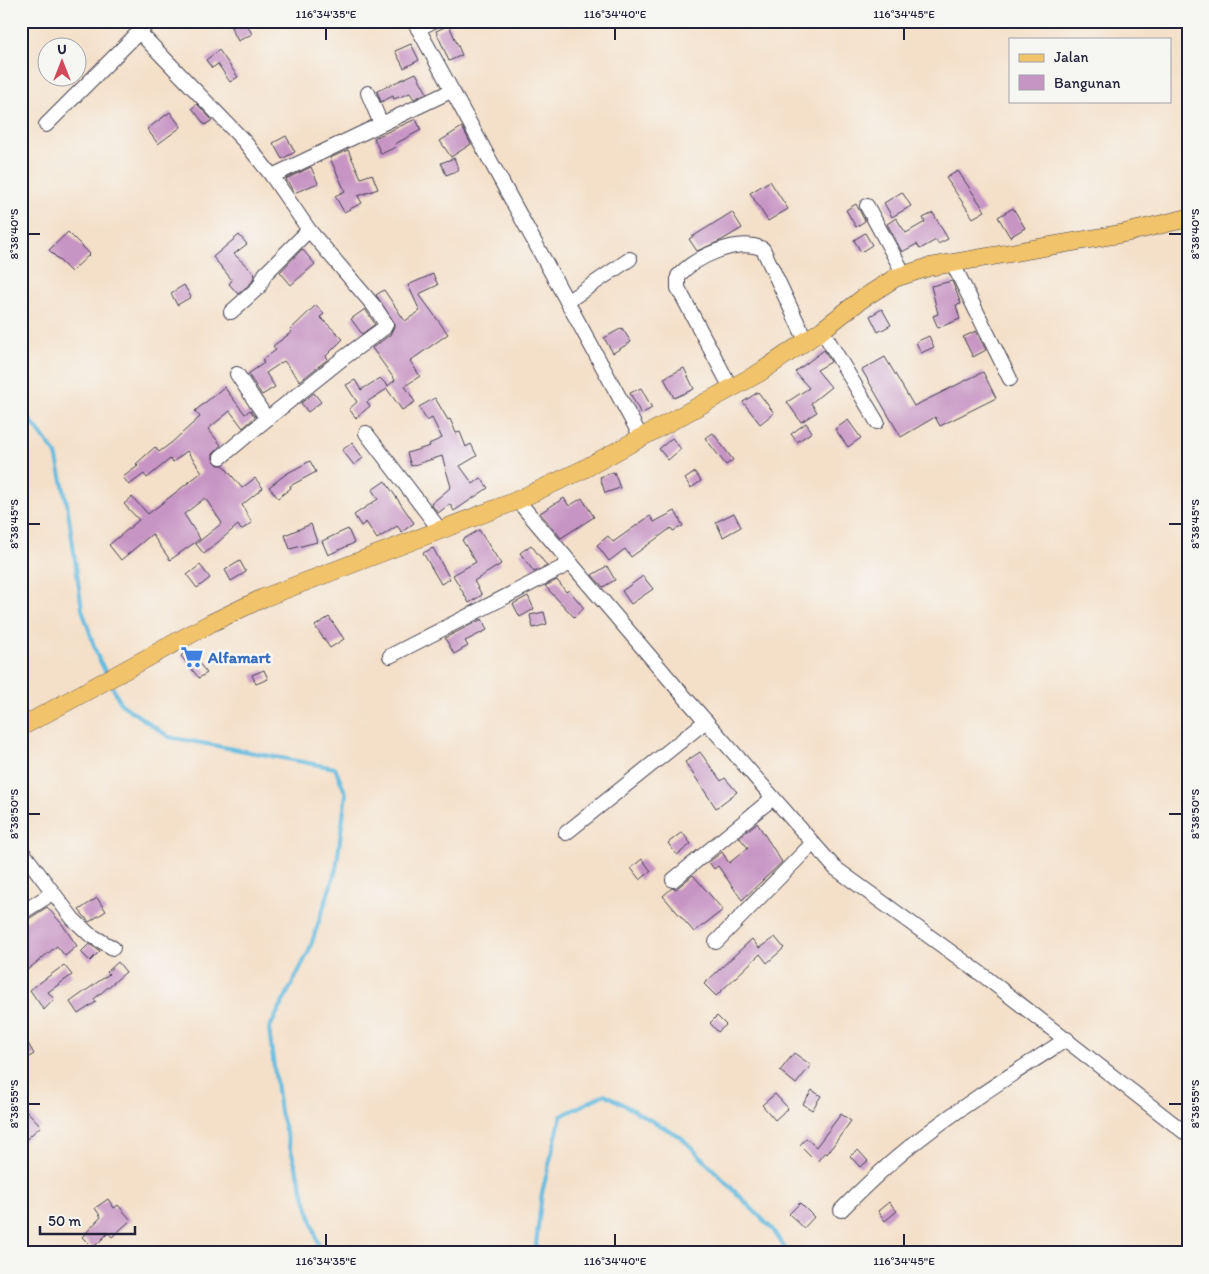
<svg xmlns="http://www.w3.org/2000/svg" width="1209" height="1274" font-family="Itim,sans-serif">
<rect width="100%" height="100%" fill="#f6f6f2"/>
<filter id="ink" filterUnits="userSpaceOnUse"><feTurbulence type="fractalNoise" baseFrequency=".02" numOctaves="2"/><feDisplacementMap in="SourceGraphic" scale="10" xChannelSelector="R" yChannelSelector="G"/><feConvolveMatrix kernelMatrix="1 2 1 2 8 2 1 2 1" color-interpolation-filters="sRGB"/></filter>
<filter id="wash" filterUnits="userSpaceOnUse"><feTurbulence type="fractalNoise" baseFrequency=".0096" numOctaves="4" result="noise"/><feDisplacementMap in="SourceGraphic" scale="20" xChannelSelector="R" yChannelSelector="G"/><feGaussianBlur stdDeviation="1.12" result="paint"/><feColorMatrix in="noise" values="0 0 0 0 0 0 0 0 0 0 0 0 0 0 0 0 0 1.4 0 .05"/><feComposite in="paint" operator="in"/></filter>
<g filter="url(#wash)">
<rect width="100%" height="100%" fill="#f4e0c9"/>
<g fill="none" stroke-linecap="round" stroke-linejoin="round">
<g stroke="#62badf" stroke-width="4">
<path d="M21 408 56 454 67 503 82 609 97 655 107 675"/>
<path d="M111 684 121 704 169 737 335 768 346 794 336 870 309 951 269 1029 280 1112 321 1253"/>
<path d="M535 1253 542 1193 561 1116 605 1094 682 1138 773 1230 788 1253"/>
</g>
</g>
<g id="blocks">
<g fill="#c795c4">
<path d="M231 21H245L252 34 238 41 231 27 234 26Z"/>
<path d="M449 25 462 55 449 61 436 31Z"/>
<path d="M411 44 419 60 404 68 395 51Z"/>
<path d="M219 50 238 77 230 82 218 64 212 68 206 60Z"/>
<path d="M416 73 427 93 414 99 410 93 394 99 393 96 381 102 377 91Z"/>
<path d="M197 104 212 120 205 125 192 108Z"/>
<path d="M170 112 181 127 158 144 147 129Z"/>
<path d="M416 119 421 130 395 144 396 147 381 154 374 138Z"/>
<path d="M462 127 471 144 451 157 440 141Z"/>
<path d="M286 136 295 152 282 159 273 143Z"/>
<path d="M348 150 361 178 372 174 378 189 358 196 362 203 344 212 335 196 345 191 330 158Z"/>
<path d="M454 158 459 170 446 175 441 163Z"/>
<path d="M311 167 318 183 294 193 286 179Z"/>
<path d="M958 171 985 211 973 218 946 178Z"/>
<path d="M770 181 788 209 768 221 750 193Z"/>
<path d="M902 192 911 206 892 217 884 203Z"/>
<path d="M856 204 865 221 856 227 846 210Z"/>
<path d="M1013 208 1025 228 1010 237 998 217Z"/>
<path d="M732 212 742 228 722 240 697 251 689 239Z"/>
<path d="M933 213 948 239 938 244 936 240 920 249 917 244 902 252 887 224 896 218 906 233 925 222 923 218Z"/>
<path d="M68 232 90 254 71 272 49 250Z"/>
<path d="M865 233 872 245 861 252 854 240Z"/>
<path d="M239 235 247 244 234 254 255 274 252 282 238 294 229 284 232 280 213 257Z"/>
<path d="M302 249 315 264 291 285 280 272Z"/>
<path d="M433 274 438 285 419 294 448 334 410 361 420 376 405 386 415 402 402 410 387 389 367 402 370 406 356 418 349 409 357 402 346 385 355 380 361 390 380 378 388 386 395 380 372 348 390 335 395 324 376 295 384 290 405 321 420 311 408 285Z"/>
<path d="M952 281 961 304 956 305 960 319 938 328 933 316 938 314 931 286Z"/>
<path d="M184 285 191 297 177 305 171 293Z"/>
<path d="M316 305 324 314 320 317 343 339 326 356 328 359 300 381 284 361 266 373 275 387 262 395 248 374 264 363 262 360 276 350 273 346 292 332 290 330Z"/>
<path d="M365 309 375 324 362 334 351 319Z"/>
<path d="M882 309 891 325 878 332 870 316Z"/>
<path d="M622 328 631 342 613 353 604 338Z"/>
<path d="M976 331 986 350 973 357 963 337Z"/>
<path d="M929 336 934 347 921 353 916 342Z"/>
<path d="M824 350 831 362 817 370 831 387 811 403 817 412 801 422 787 402 809 388 795 372Z"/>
<path d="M885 357 914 406 983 372 996 398 940 426 935 417 901 437 862 370Z"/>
<path d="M684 368 694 389 674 398 664 378Z"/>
<path d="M224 387 245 414 250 410 255 417 243 428 230 411 208 429 221 445 213 454V459L218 465H223L242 488 255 478 263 488 242 505 252 523 241 530 238 525 204 554 196 544 222 523 205 498 184 514 200 539 170 560 152 534 121 560 109 545 139 520 124 504 132 497 148 514 202 472 187 451 173 462 170 459 147 478 144 474 129 485 123 477 138 466 136 464 155 447 159 452 171 443 200 417 195 411Z"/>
<path d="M641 388 652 408 641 414 630 393Z"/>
<path d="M758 392 774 413 760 424 743 402Z"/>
<path d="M314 393 321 402 308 412 301 403Z"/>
<path d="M435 398 448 420 450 419 456 433 460 432 466 447 471 444 477 456 460 466 473 484 481 478 488 488 454 511 450 504 438 513 431 504 451 487 442 456 411 466 407 453 430 446 429 444 442 438 432 418 427 421 419 407Z"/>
<path d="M848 420 861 438 848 447 835 429Z"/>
<path d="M806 423 812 432 797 442 791 434Z"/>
<path d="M713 433 733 460 726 465 705 438Z"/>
<path d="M672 438 681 449 668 460 659 449Z"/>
<path d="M352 443 363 458 354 465 342 450Z"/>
<path d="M310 461 316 472 290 486 291 488 278 498 269 487 286 474Z"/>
<path d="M614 472 620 488 605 493 600 477Z"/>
<path d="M695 472 701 481 691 488 685 479Z"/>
<path d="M385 481 414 523 402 532 397 526 377 539 366 522 361 526 354 515 378 499 372 490Z"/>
<path d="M564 498 569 506 582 498 594 517 561 538 540 513Z"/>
<path d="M675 511 683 526 673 531 671 528 631 557 625 549 609 561 597 545 608 536 613 542 650 516 654 522Z"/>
<path d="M734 513 741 527 723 537 716 522Z"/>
<path d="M311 524 317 542 290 549 285 535Z"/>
<path d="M348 529 354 543 328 555 322 541Z"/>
<path d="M479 530 501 564 474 581 482 595 469 603 453 575 476 562 462 540Z"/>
<path d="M531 545 547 566 534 572 520 553Z"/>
<path d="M433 548 450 579 441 584 423 553Z"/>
<path d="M240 561 246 572 231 581 225 570Z"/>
<path d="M200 565 210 578 197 588 187 575Z"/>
<path d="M607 566 615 580 603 587 592 575Z"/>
<path d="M643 576 653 589 631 604 622 591Z"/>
<path d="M557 580 566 592 569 590 584 608 574 617 545 586Z"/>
<path d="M528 596 534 609 520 617 513 604Z"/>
<path d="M544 612 547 624 533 628 530 615Z"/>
<path d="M329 617 344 639 330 648 315 626Z"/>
<path d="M482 619 487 630 465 641 468 646 454 654 445 638Z"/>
<path d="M188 650 207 673 199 678 181 656Z"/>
<path d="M264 670 268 679 256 684 252 675Z"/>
<path d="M700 752 721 781 725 778 737 792 716 808 685 762Z"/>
<path d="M757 823 782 862 742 900 718 866 714 869 709 862 722 852 729 863 748 848 739 837Z"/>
<path d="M682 832 691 844 677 855 668 843Z"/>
<path d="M642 859 651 871 640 880 631 868Z"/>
<path d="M693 875 723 910 694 932 663 896 672 888 676 889Z"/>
<path d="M97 898 106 911 89 922 79 910Z"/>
<path d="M47 907 62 924 77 946 65 956 57 946 21 975V924Z"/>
<path d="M775 937 784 948 767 963 760 954 716 996 704 984 752 939 759 948Z"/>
<path d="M89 944 100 951 90 961 81 952Z"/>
<path d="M118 962 126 972 94 999 96 1002 78 1014 70 1002 109 974 107 972Z"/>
<path d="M64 965 72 975 48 992 54 999 44 1010 30 990Z"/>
<path d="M717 1016 726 1025 718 1032 710 1023Z"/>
<path d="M21 1031 34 1054 21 1062Z"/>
<path d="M794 1053 811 1065 796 1084 780 1071Z"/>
<path d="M812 1090 821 1096 812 1110 803 1104Z"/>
<path d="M775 1094 788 1108 775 1120 762 1105Z"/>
<path d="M27 1111 41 1126 21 1144V1117Z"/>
<path d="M841 1114 851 1121 827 1154 825 1152 817 1162 800 1145 806 1138 816 1147Z"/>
<path d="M858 1150 868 1161 860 1167 850 1156Z"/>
<path d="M108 1199 114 1208 118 1205 131 1220 112 1237 108 1233 93 1248 82 1237 101 1217 95 1208Z"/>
<path d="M889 1202 897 1211 885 1221 878 1211Z"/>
<path d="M800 1203 814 1217 804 1228 789 1214Z"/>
</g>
</g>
</g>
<g filter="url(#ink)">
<use href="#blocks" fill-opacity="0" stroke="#423e50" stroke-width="1"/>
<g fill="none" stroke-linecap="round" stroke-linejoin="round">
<defs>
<g id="minor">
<path d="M414 21 641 437"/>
<path d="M418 29 433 21"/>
<path d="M140 33 244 141 272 176 309 230 374 306 386 324 384 328 342 359 267 419 237 374"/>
<path d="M368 93 381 124"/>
<path d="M46 125 150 21"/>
<path d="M272 176 451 91"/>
<path d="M867 206 904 274"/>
<path d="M953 264 1010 379"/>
<path d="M568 301 630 259"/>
<path d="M231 312 259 287 265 274 309 230"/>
<path d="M822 330 877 422"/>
<path d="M731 388 678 288V276C696 257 737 237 763 249L806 341"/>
<path d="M366 433 440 530"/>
<path d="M221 457 267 419"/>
<path d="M517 500 676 687 835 868 984 976 1188 1135"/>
<path d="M390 656 571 563"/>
<path d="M566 833 706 721"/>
<path d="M21 850 73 919 89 934 113 948"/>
<path d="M673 880 773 798"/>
<path d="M21 913 45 898 51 891"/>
<path d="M716 942 813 843"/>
<path d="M841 1210C864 1187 887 1165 912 1145 961 1106 1014 1073 1067 1039"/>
</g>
<path id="major" d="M21 727 211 623 263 598 511 503 582 470 759 373 822 330 862 299 895 278 929 267 1125 233 1188 218"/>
</defs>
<use href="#minor" stroke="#423e50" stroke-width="16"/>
<use href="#major" stroke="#423e50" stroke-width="19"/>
<use href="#minor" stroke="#fff" stroke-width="14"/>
<use href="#major" stroke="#f1c36a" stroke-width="18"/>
</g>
</g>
<path fill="none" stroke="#22223b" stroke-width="2" d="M326 28V40M615 28V40M904 28V40M28 234H40M1169 234H1182M28 524H40M1169 524H1182M28 814H40M1169 814H1182M28 1104H40M1169 1104H1182M326 1234V1246M615 1234V1246M904 1234V1246"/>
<defs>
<symbol id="supermarket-bare" viewBox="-9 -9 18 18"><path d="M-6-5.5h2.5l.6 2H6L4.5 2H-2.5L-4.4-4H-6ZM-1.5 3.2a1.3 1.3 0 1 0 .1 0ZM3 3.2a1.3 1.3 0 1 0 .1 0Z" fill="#3f7fe0" stroke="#f6f6f2" stroke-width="2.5" paint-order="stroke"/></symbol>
</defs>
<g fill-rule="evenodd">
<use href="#supermarket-bare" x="176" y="641" width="32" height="32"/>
</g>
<g text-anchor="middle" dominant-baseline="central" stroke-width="5" stroke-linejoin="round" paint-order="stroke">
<g font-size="16" font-weight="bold" fill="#366cbe" stroke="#f6f6f2" text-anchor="start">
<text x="208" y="657">Alfamart</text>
</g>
</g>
<rect width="1209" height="1274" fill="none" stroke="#f6f6f2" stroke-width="55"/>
<rect x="1009" y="38" width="162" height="65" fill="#f6f6f2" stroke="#a1a1a9"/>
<rect x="1019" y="54" width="25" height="8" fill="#f1c36a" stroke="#a1a1a9"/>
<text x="1054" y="62" font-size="15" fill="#22223b">Jalan</text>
<rect x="1019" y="75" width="25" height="15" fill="#c795c4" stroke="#a1a1a9"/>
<text x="1054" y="88" font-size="15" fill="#22223b">Bangunan</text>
<g transform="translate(62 62)"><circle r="24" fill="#f6f6f2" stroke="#a1a1a9"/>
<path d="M0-4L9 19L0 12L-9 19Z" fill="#d1495b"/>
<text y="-8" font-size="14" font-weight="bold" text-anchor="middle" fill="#22223b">U</text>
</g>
<path d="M40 1226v8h95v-8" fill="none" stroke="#22223b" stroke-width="2.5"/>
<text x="48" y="1226" font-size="15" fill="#22223b" stroke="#f6f6f2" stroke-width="4" paint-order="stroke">50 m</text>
<rect x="28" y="28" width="1154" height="1218" fill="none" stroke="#22223b" stroke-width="2"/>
<g font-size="12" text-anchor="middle" fill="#22223b">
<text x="326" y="18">116°34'35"E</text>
<text x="615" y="18">116°34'40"E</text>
<text x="904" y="18">116°34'45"E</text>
<text transform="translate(14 234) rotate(-90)" y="4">8°38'40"S</text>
<text transform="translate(1195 234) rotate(-90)" y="4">8°38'40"S</text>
<text transform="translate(14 524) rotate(-90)" y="4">8°38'45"S</text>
<text transform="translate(1195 524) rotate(-90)" y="4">8°38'45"S</text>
<text transform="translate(14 814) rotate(-90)" y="4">8°38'50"S</text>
<text transform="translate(1195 814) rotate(-90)" y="4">8°38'50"S</text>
<text transform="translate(14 1104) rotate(-90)" y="4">8°38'55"S</text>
<text transform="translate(1195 1104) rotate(-90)" y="4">8°38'55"S</text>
<text x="326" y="1265">116°34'35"E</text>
<text x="615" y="1265">116°34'40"E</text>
<text x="904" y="1265">116°34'45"E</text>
</g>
</svg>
